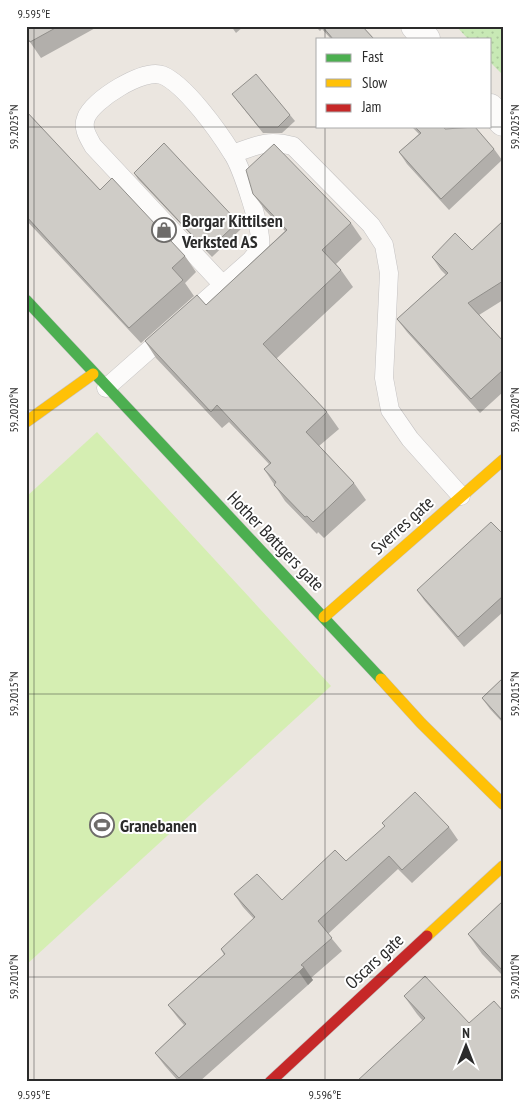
<svg xmlns="http://www.w3.org/2000/svg" width="529" height="1108" font-family="'PT Sans Narrow',sans-serif">
<defs>
<pattern id="garden-dots" width="8" height="8" patternUnits="userSpaceOnUse" patternTransform="scale(1.25)"><rect width="8" height="8" fill="#c8e9b5"/><path d="M2 2h.1M6 6h.1" fill="none" stroke="#acc89c" stroke-width="1.8" stroke-linecap="round"/></pattern>
</defs>
<rect width="100%" height="100%" fill="#ebe6e0"/>
<path fill="url(#garden-dots)" d="M456 26H503V75L490 62V39H468Z"/>
<path fill="#d5eeb2" d="M97 432 331 686 26 965V497Z"/>
<g fill="none" stroke-linecap="round" stroke-linejoin="round">
<defs>
<g id="lane">
<path d="M233 154C257 145 268 139 293 146L371 225 384 245 389 273 384 378 390 410 410 439 461 496"/>
<path d="M106 388 251 260C254 256 259 251 260 247 264 234 241 166 232 153 219 132 185 84 162 75 144 68 92 100 86 118 82 128 88 137 93 146L223 285"/>
</g>
<g id="street">
<path d="M415 26 426 39"/>
<path d="M490 108 503 122"/>
</g>
<path id="fast" d="M26 300 381 679"/>
<g id="slow">
<path d="M26 422 93 374"/>
<path d="M324 617 503 460"/>
<path d="M381 679 421 723 503 804"/>
<path d="M427 936 503 866"/>
</g>
<path id="jam" d="M270 1082 427 936"/>
</defs>
<use href="#lane" stroke="#c4c2c2" stroke-width="19"/>
<use href="#street" stroke="#c4c2c2" stroke-width="29"/>
<use href="#fast" stroke="#c4c2c2" stroke-width="12"/>
<use href="#slow" stroke="#c4c2c2" stroke-width="12"/>
<use href="#jam" stroke="#c4c2c2" stroke-width="12"/>
<use href="#lane" stroke="#fcfbfa" stroke-width="18"/>
<use href="#street" stroke="#fcfbfa" stroke-width="28"/>
<use href="#fast" stroke="#4caf50" stroke-width="11"/>
<use href="#slow" stroke="#ffc107" stroke-width="11"/>
<use href="#jam" stroke="#c62828" stroke-width="11"/>
</g>
<g fill="#b2afab">
<path d="M26 26H99L41 58 30 42Z"/>
<path d="M231 26H244L236 33Z"/>
<path d="M315 26H362L374 39H331L322 29 320 31Z"/>
<path d="M232 94 290 115 295 121 282 133H263Z"/>
<path d="M26 111 100 190 185 256 196 272 185 283 194 296 141 343 26 220Z"/>
<path d="M411 126H443L445 129 494 149 502 160 449 210 407 164 399 152 419 134Z"/>
<path d="M134 173 238 222 242 228 212 257 138 179Z"/>
<path d="M253 194 351 223 362 239 336 264 341 270 353 287 276 359 327 412 339 429 319 446 354 483 366 500 324 538 318 532 317 534 285 501 264 469 269 464 229 422 222 428 156 358 145 341 206 305 285 231 265 210Z"/>
<path d="M503 221V300L479 315 503 341V392L480 413 407 332 397 319 446 275 441 270 432 257 472 250Z"/>
<path d="M503 534V612L464 647 424 600 417 590Z"/>
<path d="M503 678V723L490 709 482 698Z"/>
<path d="M382 823 449 827 458 840 412 883 398 869 328 934 342 951 311 978 313 980 308 985 199 1082H179L165 1066 155 1053 184 1025 178 1018 168 1005 224 955 221 949 254 919 243 907 234 894 282 900 346 861 385 827Z"/>
<path d="M503 901V976L482 954 468 934Z"/>
<path d="M404 996 503 1082 422 1020 417 1014Z"/>
</g>
<path fill="#918f8b" d="M304 967 313 980 308 985 299 972Z"/>
<g fill="#cfccc7" stroke="#918f8b">
<path d="M26 26H59L30 42 26 36Z"/>
<path d="M322 26H362L374 39H333Z"/>
<path d="M256 74 290 115 278 127H259L232 94Z"/>
<path d="M26 111 100 190 112 178 185 256 172 268 183 280 129 328 26 216Z"/>
<path d="M414 126H443L445 129 475 127 494 149 441 199 399 152 421 133Z"/>
<path d="M164 143 238 222 207 251 134 173Z"/>
<path d="M274 144 351 223 322 250 341 270 263 344 327 412 306 432 354 483 313 522 307 516 305 517 274 485 276 482 264 469 271 463 217 405 211 412 145 341 197 295 206 305 287 230 253 194 246 170Z"/>
<path d="M503 221V281L468 303 503 341V370L471 399 397 319 448 273 432 257 455 233 472 250Z"/>
<path d="M491 522 503 534V596L458 637 417 590Z"/>
<path d="M503 678V719L502 720 482 698Z"/>
<path d="M415 792 449 827 402 870 389 856 318 921 332 938 301 965 304 967 299 972 179 1078 155 1053 186 1024 168 1005 225 954 221 949 255 917 234 894 257 874 282 900 335 850 346 861 385 826 382 823Z"/>
<path d="M503 901V971L468 934Z"/>
<path d="M425 976 469 1023 494 1001 503 1011V1082H356L425 1018 404 996Z"/>
</g>
<path fill="none" stroke="#2b2b2b" stroke-width="1" stroke-opacity="0.45" d="M34 26V1082M325 26V39M325 126V1082M26 127H503M26 410H503M26 694H503M26 977H503"/>
<defs>
<symbol id="shop-ring" viewBox="-11 -11 22 22"><circle r="9.5" fill="#fff" stroke="#6e6c6a" stroke-width="1.5"/><path d="M-5-2.5h2.3a2.7 3.5 0 0 1 5.4 0H5L5.5 6h-11ZM-1.5-2.5h3a1.5 2.3 0 0 0-3 0Z" fill="#6e6c6a"/></symbol>
<symbol id="stadium-ring" viewBox="-11 -11 22 22"><circle r="9.5" fill="#fff" stroke="#6e6c6a" stroke-width="1.5"/><path d="M0-5a6.5 5 0 1 0 0 10a6.5 5 0 1 0 0-10ZM-3.5-1.8h7v3.6h-7Z" fill="#6e6c6a"/></symbol>
</defs>
<g fill-rule="evenodd">
<use href="#shop-ring" x="150" y="216" width="28" height="28"/>
<use href="#stadium-ring" x="88" y="811" width="28" height="28"/>
</g>
<g text-anchor="middle" dominant-baseline="central" stroke-width="4" stroke-linejoin="round" paint-order="stroke">
<g font-size="18" font-weight="bold" fill="#2b2b2b" stroke="#fff" text-anchor="start">
<text x="182" y="220">Borgar Kittilsen<tspan x="182" dy="21">Verksted AS</tspan></text>
<text x="120" y="825">Granebanen</text>
</g>
<g font-size="18" fill="#2b2b2b" stroke="#fff">
<text transform="translate(402 525) rotate(-42)">Sverres gate</text>
<text transform="translate(276 541) rotate(46)">Hother Bøttgers gate</text>
<text transform="translate(374 961) rotate(-43)">Oscars gate</text>
</g>
</g>
<rect width="529" height="1108" fill="none" stroke="#ffffff" stroke-width="55"/>
<rect x="316" y="38" width="175" height="90" fill="#ffffff" stroke="#aaaaaa"/>
<rect x="326" y="54" width="25" height="8" fill="#4caf50" stroke="#aaaaaa"/>
<text x="362" y="62" font-size="15" fill="#2b2b2b">Fast</text>
<rect x="326" y="79" width="25" height="8" fill="#ffc107" stroke="#aaaaaa"/>
<text x="362" y="88" font-size="15" fill="#2b2b2b">Slow</text>
<rect x="326" y="104" width="25" height="8" fill="#c62828" stroke="#aaaaaa"/>
<text x="362" y="112" font-size="15" fill="#2b2b2b">Jam</text>
<g transform="translate(466 1046)" stroke="#ffffff" stroke-width="4" paint-order="stroke">
<path d="M0-4L9 19L0 12L-9 19Z" fill="#2b2b2b"/>
<text y="-8" font-size="14" font-weight="bold" text-anchor="middle" fill="#2b2b2b">N</text>
</g>
<rect x="28" y="28" width="474" height="1052" fill="none" stroke="#2b2b2b" stroke-width="2"/>
<g font-size="12" text-anchor="middle" fill="#2b2b2b">
<text x="34" y="18">9.595°E</text>
<text transform="translate(14 127) rotate(-90)" y="4">59.2025°N</text>
<text transform="translate(515 127) rotate(-90)" y="4">59.2025°N</text>
<text transform="translate(14 410) rotate(-90)" y="4">59.2020°N</text>
<text transform="translate(515 410) rotate(-90)" y="4">59.2020°N</text>
<text transform="translate(14 694) rotate(-90)" y="4">59.2015°N</text>
<text transform="translate(515 694) rotate(-90)" y="4">59.2015°N</text>
<text transform="translate(14 977) rotate(-90)" y="4">59.2010°N</text>
<text transform="translate(515 977) rotate(-90)" y="4">59.2010°N</text>
<text x="34" y="1099">9.595°E</text>
<text x="325" y="1099">9.596°E</text>
</g>
</svg>
